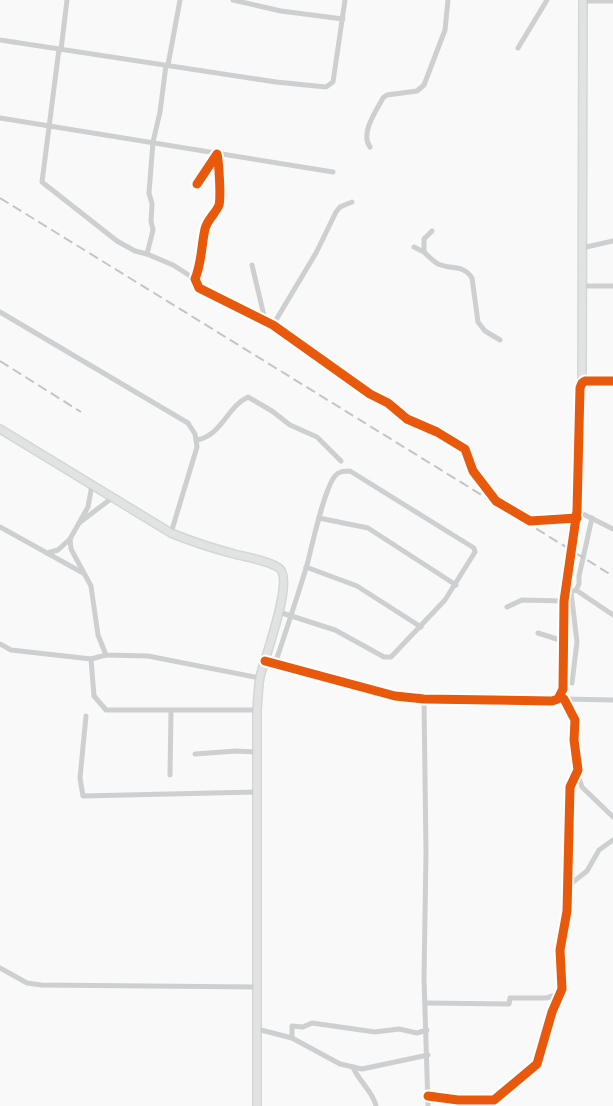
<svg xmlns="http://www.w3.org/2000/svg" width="613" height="1106" font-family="'Nunito Sans',sans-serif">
<rect width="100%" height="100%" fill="#f9f9f9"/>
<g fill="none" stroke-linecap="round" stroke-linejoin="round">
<defs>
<g id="secondary">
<path d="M582 383 583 0"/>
<path d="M0 429 171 533C193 542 215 549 238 555 251 558 269 561 279 568 295 579 264 659 260 677 258 688 258 699 257 710V1106"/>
<path d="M265 661 395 696 424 699 552 701 558 699 563 689 564 601 577 511 580 388 582 383 585 381H613"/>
</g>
</defs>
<use href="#secondary" stroke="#d5d6d7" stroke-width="10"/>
<g stroke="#cecfd0" stroke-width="5">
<path d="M233 0 281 11 343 19"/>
<path d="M583 1H613"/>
<path d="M0 40 276 82 326 87 333 82 345 0"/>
<path d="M518 48 547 0"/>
<path d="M59 49 42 182 117 241 135 251 147 254"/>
<path d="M61 50 67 0"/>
<path d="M166 65 160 112 153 142 149 193 152 204 151 221 153 230 147 254 173 265 195 279"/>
<path d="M168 65 180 0"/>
<path d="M0 118 333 172"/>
<path d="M370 147C360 133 376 111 383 98L387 95 417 91 424 85 445 30 448 0"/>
<path d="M197 184 217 154C219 162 221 198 219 205 216 213 207 220 205 229 201 247 202 262 195 279L199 288 273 325 370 394 388 403 407 419 437 432 465 449 473 471 496 501 530 521 576 518"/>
<path d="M432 231 424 239V252C428 256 433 261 438 264 451 270 463 264 472 278L478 322 485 331 500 340"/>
<path d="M414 247 424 252"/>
<path d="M582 248 613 241"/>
<path d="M252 265 266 324"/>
<path d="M583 286H613"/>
<path d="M0 312 188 423 195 434 197 447 171 533"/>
<path d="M273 325 316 253 336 212 340 207 352 202"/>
<path d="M197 440C222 435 227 407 248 397L272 411 290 425 317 437 341 461"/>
<path d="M92 485 88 507 70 539 71 549 91 586 98 635 106 655 148 656 260 678"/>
<path d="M577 511 613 529"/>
<path d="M319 518 368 528 456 585"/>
<path d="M79 523 112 498"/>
<path d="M0 527 83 573"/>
<path d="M47 553 58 550 70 539"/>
<path d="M306 567 357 586 421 627"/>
<path d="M576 590 613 615"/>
<path d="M507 607 522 600 564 601"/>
<path d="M538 633 563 641"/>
<path d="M0 644 11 650 91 659 106 655"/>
<path d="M91 659 94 696 106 710H257"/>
<path d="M275 664C286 631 297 598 307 565 312 546 324 489 335 476 339 471 344 471 350 471L474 548 475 552 445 600 391 657H384L335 630 279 612"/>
<path d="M572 683 577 642 571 592 576 590 579 584V576L592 518"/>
<path d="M424 699 426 853 424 978 428 1106"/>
<path d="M563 699 613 700"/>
<path d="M86 716 80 778 83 796 257 792"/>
<path d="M195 754 236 751 257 752"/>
<path d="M577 772 582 787 613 817"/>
<path d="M170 775 171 711"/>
<path d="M568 878 573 882 587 871 599 850 613 840"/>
<path d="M0 968 27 983 41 985 257 987"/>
<path d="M425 1003 509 1004 510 998H546L559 994"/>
<path d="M257 1029 292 1038 340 1064 362 1069 428 1055"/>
<path d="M292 1038V1026L303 1027 312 1023 375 1032 399 1029 417 1033 427 1030"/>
<path d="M353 1067C359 1082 373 1091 376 1106"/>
<path d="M428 1096 458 1100H494L537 1064 552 1012 562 989 560 950 567 911 570 787 578 770 574 740 575 720 564 699"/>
</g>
<use href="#secondary" stroke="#e1e2e2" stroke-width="7"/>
<g stroke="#c3c5c6" stroke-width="2" stroke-dasharray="10 5" stroke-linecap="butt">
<path d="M0 198 613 576"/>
<path d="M0 361 81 412"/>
</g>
<defs>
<g id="cycleway">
<path d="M197 184 217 154C219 162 221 198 219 205 216 213 207 220 205 229 201 247 202 262 195 279L199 288 273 325 370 394 388 403 407 419 437 432 465 449 473 471 496 501 530 521 577 518"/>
<path d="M265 661 395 696 424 699 552 701 558 699 563 689 564 601 577 511 580 388 582 383 585 381H613"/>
<path d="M428 1096 458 1100H494L537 1064 552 1012 562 989 560 950 567 911 570 787 578 770 574 740 575 720 564 699"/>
</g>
</defs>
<use href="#cycleway" stroke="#fff" stroke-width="13"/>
<use href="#cycleway" stroke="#e8590c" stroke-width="9"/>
</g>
</svg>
